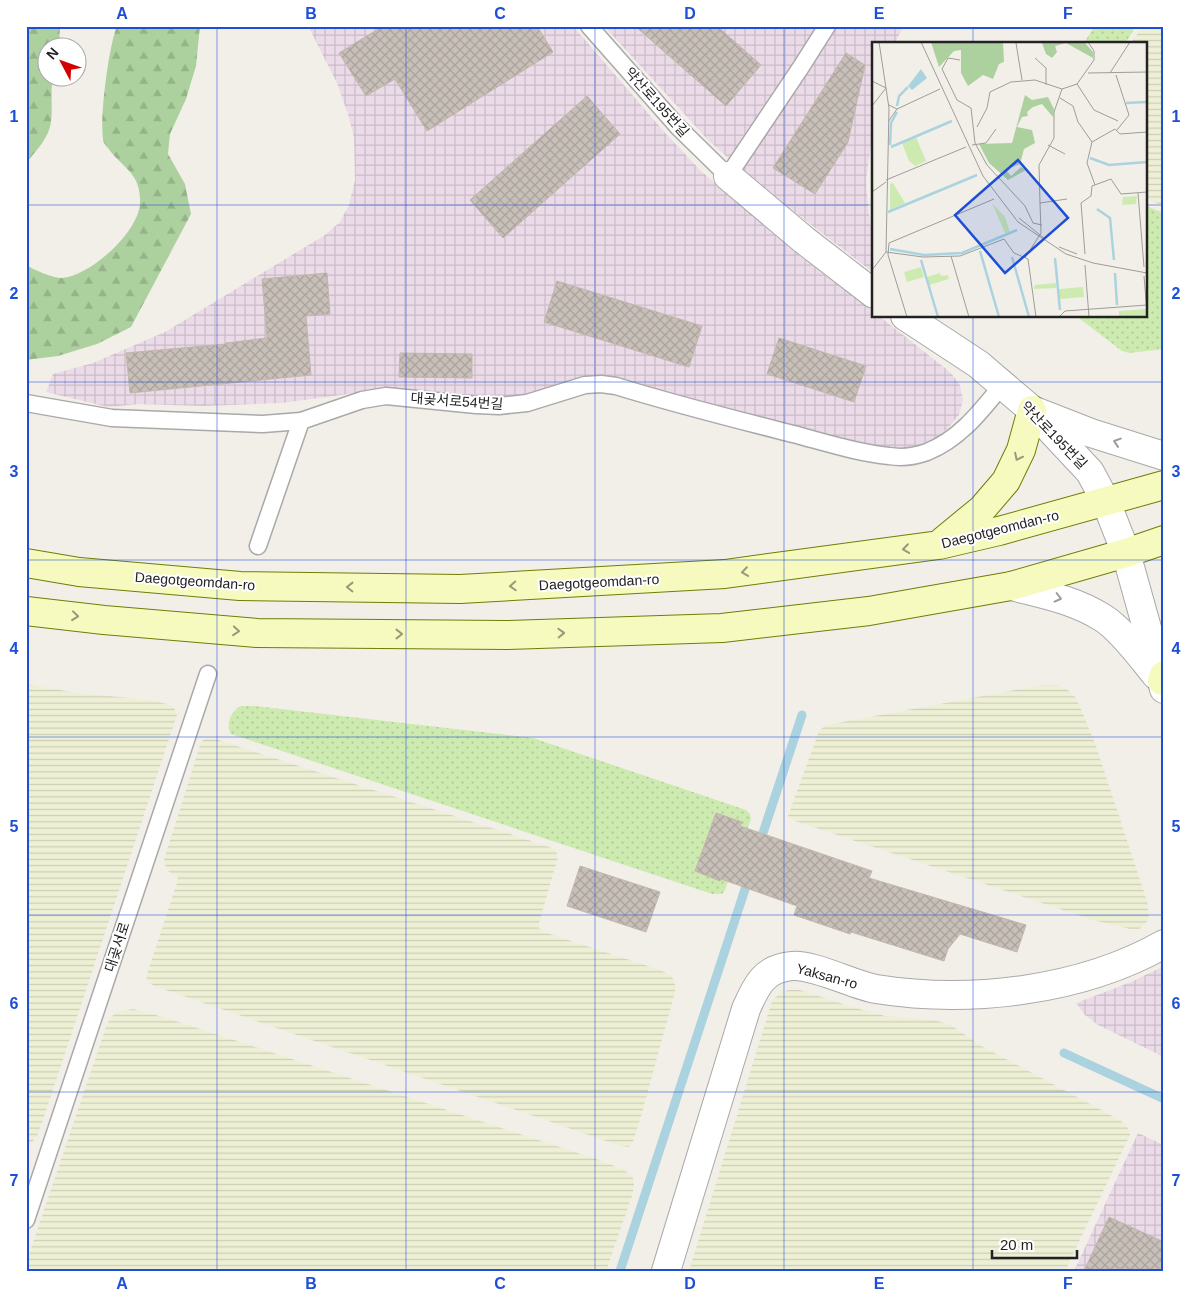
<svg xmlns="http://www.w3.org/2000/svg" width="1190" height="1297" font-family="Helvetica,'Noto Sans KR',sans-serif">
<defs>
<pattern id="industrial-grid" width="8" height="8" patternUnits="userSpaceOnUse" patternTransform="scale(1.25)"><rect width="8" height="8" fill="#ebdbe8"/><path d="M0 4h8M4 0v8" fill="none" stroke="#c9bcc7"/></pattern>
<pattern id="farmland-rules" width="6" height="5" patternUnits="userSpaceOnUse" patternTransform="scale(1.25)"><rect width="6" height="5" fill="#eef0d5"/><path d="M0 2.5h6" fill="none" stroke="#ccceb7"/></pattern>
<pattern id="forest-firs" width="22" height="20" patternUnits="userSpaceOnUse" patternTransform="scale(1.25)"><rect width="22" height="20" fill="#add19e"/><path d="M5 1l3.5 6h-7zM16 11l3.5 6h-7z" fill="#95b388"/></pattern>
<pattern id="garden-dots" width="8" height="8" patternUnits="userSpaceOnUse" patternTransform="scale(1.25)"><rect width="8" height="8" fill="#cdebb0"/><path d="M2 2h.1M6 6h.1" fill="none" stroke="#b0c997" stroke-width="1.8" stroke-linecap="round"/></pattern>
<pattern id="building-cross-hatch" width="8" height="8" patternUnits="userSpaceOnUse" patternTransform="scale(1.25)"><rect width="8" height="8" fill="#c7bfb8"/><path d="M0 0l8 8M0 8l8-8" fill="none" stroke="#aba49e"/></pattern>
</defs>
<rect width="100%" height="100%" fill="#f2efe9"/>
<g fill="url(#industrial-grid)">
<path d="M308 26H573L666 134 701 171 796 253 874 312V316H879L950 372 960 385 963 400 959 415 948 428 929 443 910 450 873 448 616 377 595 375 546 391 504 397 459 398 363 392 282 403 203 406 139 404 108 407 46 392 53 374 93 363 165 332 325 235 340 222 349 205 355 180 354 138 348 114 337 83Z"/>
<path d="M604 26H903L895 44H874V121L866 181 870 224 874 236V273L755 182 708 140Z"/>
<path d="M1164 966V1057L1098 1025 1085 1015 1076 1003 1131 982Z"/>
<path d="M1138 1133 1164 1145V1271H1074Z"/>
</g>
<g fill="url(#farmland-rules)">
<path d="M1143 26H1164V206L1146 199V44H1130Z"/>
<path d="M26 684 77 693 151 700 167 704 174 708 177 715 44 1117 37 1136 30 1145H26Z"/>
<path d="M1042 685H1058L1068 690 1076 698 1083 714 1096 746 1147 901 1149 916 1146 923 1139 929H1130L1093 920 792 820 788 816 819 731 826 725Z"/>
<path d="M206 738H212L498 830 552 848 556 851 558 857 539 923V928L544 932 660 970 671 975 675 983V992L642 1113 633 1142 629 1147 621 1146 157 987 149 983 146 977 178 880 177 876 169 872 166 868 164 860 201 742Z"/>
<path d="M788 990H800L856 1008 885 1016 935 1020 951 1025 978 1044 1120 1120 1128 1128 1130 1135 1065 1271H689L772 1001 779 994Z"/>
<path d="M133 1009 170 1019 599 1160 624 1170 633 1177 634 1185 632 1196 606 1271H26V1263L106 1027 110 1018 117 1012Z"/>
</g>
<g fill="url(#forest-firs)">
<path d="M26 26H60L59 47 48 48V78H53C50 93 53 107 51 122 49 138 36 151 26 163Z"/>
<path d="M117 26H200L196 66 186 99 170 134 168 154 185 184 191 214 131 327 97 344 58 356 26 360V265C34 270 53 278 62 278 90 276 139 232 140 203 141 175 126 170 111 152 109 149 106 146 104 143 98 126 109 44 117 26Z"/>
</g>
<g fill="url(#garden-dots)">
<path d="M1095 26H1134V29L1125 44H1083Z"/>
<path d="M1146 206 1164 213V349L1129 353 1122 351 1076 316H1146Z"/>
<path d="M241 706H255L533 738 746 810 750 814 751 819 725 890 722 894H712L231 734C225 724 231 711 241 706Z"/>
</g>
<g fill="none" stroke-linecap="round" stroke-linejoin="round">
<g stroke="#aad3df" stroke-width="9">
<path d="M759 845 802 715"/>
<path d="M1064 1053 1164 1099"/>
<path d="M620 1271 749 877"/>
</g>
</g>
<g fill="url(#building-cross-hatch)" stroke="#c4b6ab">
<path d="M383 26H537L553 52 427 131 395 79 366 96 339 53Z"/>
<path d="M635 26H717L761 65 726 106Z"/>
<path d="M846 53 865 65 848 142 815 194 773 168Z"/>
<path d="M587 96 620 134 503 238 470 200Z"/>
<path d="M327 273 330 314 306 316 311 375 130 393 126 353 226 344V343L267 338 262 279Z"/>
<path d="M557 281 702 326 689 367 544 322Z"/>
<path d="M779 338 866 366 854 402 767 374Z"/>
<path d="M400 353 472 354V378L399 377Z"/>
<path d="M716 813 742 822 740 826 872 871 869 878 1026 925 1017 952 960 934 948 949 944 961 851 932 850 934 794 915 797 906 721 879 720 881 695 871Z"/>
<path d="M580 866 660 892 646 932 567 906Z"/>
<path d="M1109 1217 1164 1242V1271H1084Z"/>
</g>
<g fill="none" stroke-linecap="round" stroke-linejoin="round">
<defs>
<g id="service">
<path d="M589 26 678 127 728 176 801 67 827 26"/>
<path d="M26 403 112 418 263 424 301 421 362 400 386 396 476 405 499 406 527 403 585 385 601 384 616 386C674 404 734 419 793 434 824 442 857 453 889 456 901 458 916 456 927 452 960 439 981 411 1003 384"/>
<path d="M258 546 301 421"/>
<path d="M26 1220 208 674"/>
</g>
<g id="minor">
<path d="M728 176 804 240 874 294"/>
<path d="M905 316 978 364 1032 410 1090 472 1106 502"/>
</g>
<g id="tertiary">
<path d="M1032 410 1091 433 1164 456"/>
<path d="M1106 502 1126 553 1164 689"/>
<path d="M1011 586C1043 594 1075 600 1103 618 1121 629 1142 658 1156 675"/>
<path d="M666 1271 746 1009C756 986 764 968 792 966 814 964 853 985 876 989 970 1004 1081 991 1164 944"/>
</g>
<g id="secondary">
<path d="M943 541 982 509 1006 481 1021 450 1032 410"/>
<path d="M26 563 79 572 240 586 460 589 725 574 939 545 999 531 1164 485"/>
<path d="M26 611 104 620 257 633 507 635 722 628 869 611 1011 586 1126 553 1164 540"/>
<path d="M1162 681 1164 675"/>
</g>
</defs>
<use href="#service" stroke="#a9a9a9" stroke-width="19"/>
<use href="#minor" stroke="#a9a9a9" stroke-width="30"/>
<use href="#tertiary" stroke="#a9a9a9" stroke-width="30"/>
<use href="#secondary" stroke="#707d05" stroke-width="30"/>
<use href="#service" stroke="#fff" stroke-width="16"/>
<use href="#minor" stroke="#fff" stroke-width="28"/>
<use href="#tertiary" stroke="#fff" stroke-width="28"/>
<use href="#secondary" stroke="#f7fabf" stroke-width="28"/>
</g>
<defs><path id="oneway-chevron" d="M-2-3.5L2.5 0L-2 3.5" fill="none" stroke-width="1.6" stroke-linecap="round" stroke-linejoin="round" transform="scale(1.25)"/></defs>
<g stroke="#9c9c9c">
<use href="#oneway-chevron" transform="translate(1117 442) rotate(-162)"/>
<use href="#oneway-chevron" transform="translate(1058 598) rotate(14)"/>
</g>
<g stroke="#979978">
<use href="#oneway-chevron" transform="translate(1018 457) rotate(116)"/>
<use href="#oneway-chevron" transform="translate(906 549) rotate(172)"/>
<use href="#oneway-chevron" transform="translate(745 572) rotate(172)"/>
<use href="#oneway-chevron" transform="translate(513 586) rotate(177)"/>
<use href="#oneway-chevron" transform="translate(350 587) rotate(-179)"/>
<use href="#oneway-chevron" transform="translate(75 616) rotate(6)"/>
<use href="#oneway-chevron" transform="translate(236 631) rotate(5)"/>
<use href="#oneway-chevron" transform="translate(561 633) rotate(-2)"/>
<use href="#oneway-chevron" transform="translate(399 634)"/>
</g>
<path fill="none" stroke="#1d4ed8" stroke-width="1" stroke-opacity="0.55" d="M217 26V1271M406 26V1271M595 26V1271M784 26V1271M973 26V44M26 205H874M1146 205H1164M973 316V1271M26 382H1164M26 560H1164M26 737H1164M26 915H1164M26 1092H1164"/>
<g text-anchor="middle" dominant-baseline="central" stroke-width="4" stroke-linejoin="round" paint-order="stroke">
<g font-size="14" fill="#222" stroke="#fff">
<text transform="translate(657 102) rotate(48)">약산로195번길</text>
<text transform="translate(457 401) rotate(4)">대곶서로54번길</text>
<text transform="translate(1054 435) rotate(46)">약산로195번길</text>
<text transform="translate(1000 529) rotate(-14)">Daegotgeomdan-ro</text>
<text transform="translate(195 581) rotate(4)">Daegotgeomdan-ro</text>
<text transform="translate(599 582) rotate(-3)">Daegotgeomdan-ro</text>
<text transform="translate(117 947) rotate(-72)">대곶서로</text>
<text transform="translate(827 976) rotate(15)">Yaksan-ro</text>
</g>
</g>
<g transform="translate(872 42)">
<rect width="275" height="275" fill="#f2efe9"/>
<path d="M59 0H131L132 20 127 22 121 37 111 33 96 44 89 31V8L82 9 67 25ZM170 1H213L221 10V16L194 1 183 4 185 10 180 16 174 12ZM153 53 160 58 176 55 182 67 181 75 170 62 161 65 155 70 156 74 150 75 145 85 160 88 163 101 152 107 148 122 134 128 139 134 149 125 154 128 136 138 117 121 107 102 140 101Z" fill="#add19e"/>
<path d="M44 95 54 119 43 124 37 119 30 101ZM21 141 33 161 18 168V142ZM265 154 264 162 250 163 251 155ZM120 161 133 175 138 190 133 191ZM49 225 52 235 35 240 32 230ZM68 231 69 234 76 233 77 237 57 243 55 235ZM184 241V246L162 247 163 243ZM211 245 212 255 187 257V247ZM274 267V275H247V269Z" fill="#cdebb0"/>
<path d="M49 27 55 36 40 48 36 44Z" fill="#aad3df"/>
<path fill="none" stroke="#aad3df" stroke-width="2.5" d="M254 61 275 60M25 64 27 54 36 45M18 103 19 81 25 70M19 105 80 79M218 116 237 123 275 120M225 167 238 176 242 218M16 170 105 133M18 207 52 213 90 211 145 188M108 209 127 275M140 215 157 275M183 216 188 268M49 218 66 275M243 231 245 263"/>
<path fill="none" stroke="#9f9d99" stroke-width="1" d="M7 0 17 66 14 210M49 0 111 134 146 180 194 212 221 221 275 231M144 1 150 38M163 16 174 26V43M88 18 76 16 70 27 85 58 99 66 103 101 115 123 153 164 161 181 170 183M216 31 275 30M238 31 258 0M244 33 257 73 245 88M0 39 14 46 0 64M205 42 222 68 246 79M190 47 182 70V96L167 123 168 161 195 157M188 56 201 64 206 80 220 100M17 63 25 67 68 47M16 80 25 67M105 85 115 66 118 50 139 40 163 38 190 47 205 42 222 18V9L216 0M100 103 114 101 124 87M176 103 193 112M14 138 94 105M223 143 215 121 220 100 243 87 248 92 275 90M0 150 14 140M266 151 272 225M147 176 173 197M187 205 205 212M14 210 51 215 88 214 132 197 142 211 156 217 164 275M213 212 209 161 219 154 220 144 239 137 249 152 275 150M79 214 97 275M153 216 169 191 168 161M213 223 217 275M0 228 14 210M272 234 275 271M35 275 16 213 17 201 122 157M187 275 193 269 275 263"/>
<path fill="#1d4ed8" fill-opacity="0.15" stroke="#1d4ed8" stroke-width="2.5" d="M146 118 196 176 133 231 83 173Z"/>
<rect width="275" height="275" fill="none" stroke="#222" stroke-width="2.5"/>
</g>
<rect width="1190" height="1297" fill="none" stroke="#ffffff" stroke-width="55"/>
<g transform="translate(62 62) rotate(311)"><circle r="24" fill="#ffffff" stroke="#a7a7a7"/>
<path d="M0-4L9 19L0 12L-9 19Z" fill="#d40000"/>
<text y="-8" font-size="14" font-weight="bold" text-anchor="middle" fill="#222222">N</text>
</g>
<path d="M992 1250v8h85v-8" fill="none" stroke="#222222" stroke-width="2.5"/>
<text x="1000" y="1250" font-size="15" fill="#222222" stroke="#ffffff" stroke-width="4" paint-order="stroke">20 m</text>
<rect x="28" y="28" width="1134" height="1242" fill="none" stroke="#1d4ed8" stroke-width="2"/>
<g font-size="16" text-anchor="middle" font-weight="bold" fill="#1d4ed8">
<text x="122" y="19">A</text>
<text x="311" y="19">B</text>
<text x="500" y="19">C</text>
<text x="690" y="19">D</text>
<text x="879" y="19">E</text>
<text x="1068" y="19">F</text>
<text x="14" y="122">1</text>
<text x="1176" y="122">1</text>
<text x="14" y="299">2</text>
<text x="1176" y="299">2</text>
<text x="14" y="477">3</text>
<text x="1176" y="477">3</text>
<text x="14" y="654">4</text>
<text x="1176" y="654">4</text>
<text x="14" y="832">5</text>
<text x="1176" y="832">5</text>
<text x="14" y="1009">6</text>
<text x="1176" y="1009">6</text>
<text x="14" y="1186">7</text>
<text x="1176" y="1186">7</text>
<text x="122" y="1289">A</text>
<text x="311" y="1289">B</text>
<text x="500" y="1289">C</text>
<text x="690" y="1289">D</text>
<text x="879" y="1289">E</text>
<text x="1068" y="1289">F</text>
</g>
</svg>
